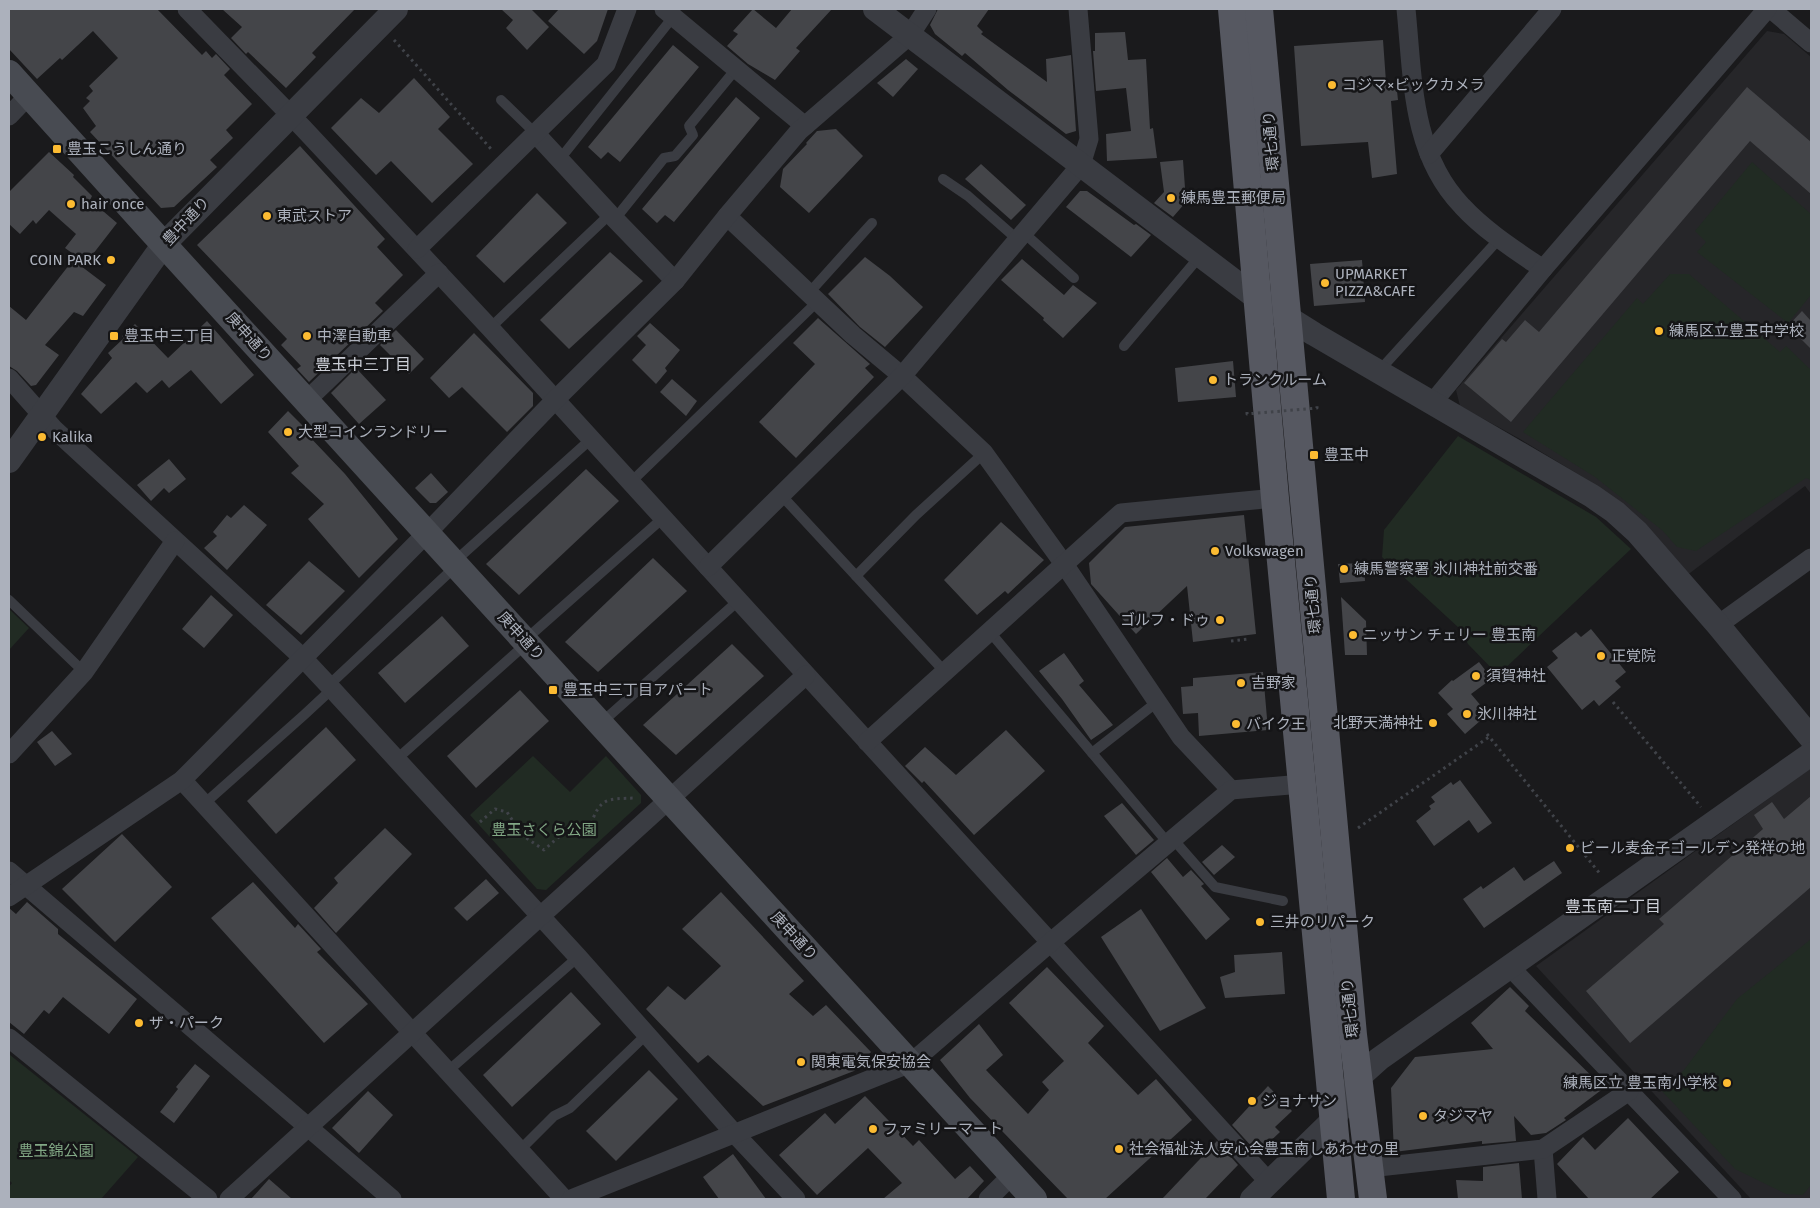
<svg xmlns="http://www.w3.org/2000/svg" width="1820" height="1208" font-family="'Fira Sans','Noto Sans JP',sans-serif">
<rect width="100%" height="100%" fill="#1a1a1c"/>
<g fill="#262629">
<path d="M1767 31 1784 34 1811 57V494L1805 486 1686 576 1591 482 1520 439 1460 406 1456 390Z"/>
<path d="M1811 768V1199H1751L1536 966Z"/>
</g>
<g fill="#212b23">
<path d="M1752 162 1811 214V295L1788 323 1697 252 1706 242 1695 231Z"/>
<path d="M1670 274H1689L1780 352 1786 346 1811 370V480L1806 478 1696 551 1677 547 1663 531 1595 477 1523 432 1637 298 1643 304Z"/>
<path d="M1458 436 1596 517 1631 549 1498 675 1468 644 1459 628 1382 557 1384 530Z"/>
<path d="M9 609 29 628 9 650Z"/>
<path d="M533 756 570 792 606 756 641 795V803L546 890 537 889 470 815Z"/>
<path d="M1811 939V1185L1803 1195 1786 1194 1735 1169 1662 1091 1684 1070 1737 999Z"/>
<path d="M10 1055 138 1157 101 1199H9V1187L12 1183 9 1180V1057Z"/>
</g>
<g fill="#444549">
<path d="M9 9H157L202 55 206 51 212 58 216 54 230 69 224 75 252 104 226 130 233 138 210 160 217 167 174 207 161 208 90 132 96 126 83 108 90 101 86 98 93 91 89 86 118 58 93 31 62 60 60 58 37 79 9 49Z"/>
<path d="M222 9H355L312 53 316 57 286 88 248 52 246 54 231 38 242 27Z"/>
<path d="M501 9H531L549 27 527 50 506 28 513 20Z"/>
<path d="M559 9H608L597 41 584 54 548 21Z"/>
<path d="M753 9 776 28 792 9H832L796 48 800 51 775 80 748 64 727 46 738 34 733 31Z"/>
<path d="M938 9H989L977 26 983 32 981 34 1047 82 1046 59 1071 55 1076 131 1066 134 1008 90 965 53 962 56 935 34 930 25Z"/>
<path d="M1125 32 1128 60 1146 59 1150 129 1153 128 1157 158 1107 161 1106 134 1131 131 1126 88 1096 91 1093 51H1095V33Z"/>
<path d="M1383 40 1386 82H1396L1398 100 1391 101 1397 174 1372 178 1368 142 1301 146 1294 46Z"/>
<path d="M673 45 699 67 620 162 608 152 601 159 588 147Z"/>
<path d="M906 59 918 69 893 97 877 83Z"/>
<path d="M414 78 450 117 438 129 473 164 432 203 391 161 376 175 331 128 361 98 379 113Z"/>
<path d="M1747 87 1811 142V194L1750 141 1511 422 1464 383 1502 339 1506 342 1525 320 1539 332Z"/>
<path d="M736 97 760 118 674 222 665 215 657 223 642 209Z"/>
<path d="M836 129 863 156 809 213 780 187 783 169 807 144 806 143 817 131Z"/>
<path d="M300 146 385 239 377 247 403 275 375 303 383 311 309 382 297 369 301 366 281 345 287 339 197 245Z"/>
<path d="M49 152 74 175 73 177 92 196 90 200 117 223 86 263 65 248 76 234 49 210 36 224 33 220 20 234 9 224V192Z"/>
<path d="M1183 160 1186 202 1173 217 1154 203 1164 192 1160 162Z"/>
<path d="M981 164 1026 205 1011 220 965 179Z"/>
<path d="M1080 191H1087L1134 225 1136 224 1151 235 1131 257 1066 207Z"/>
<path d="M537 193 567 223 504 283 476 256Z"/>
<path d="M610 252 643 281 569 349 540 320Z"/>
<path d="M865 257 890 276 923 307 885 347 860 327 828 294Z"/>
<path d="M1022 259 1064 295 1073 285 1097 303 1063 338 1043 320 1044 318 1001 280Z"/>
<path d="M73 260 106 285 83 316 74 312 45 345 59 355 36 385 31 386 17 371 9 366V306L26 320Z"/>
<path d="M1362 260 1365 302 1314 306 1310 264Z"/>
<path d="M1802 311 1811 321V349L1788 326Z"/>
<path d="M818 318 870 364 865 368 874 377 796 458 759 422 815 364 793 343Z"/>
<path d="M207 321 254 375 221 404 191 370 169 388 162 380 147 393 136 382 101 414 81 394 112 358 108 353 124 338 122 336 135 324 168 358Z"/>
<path d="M650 323 680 350 665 368 667 371 656 384 632 360 646 345 637 336Z"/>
<path d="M396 330 424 359 409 374 380 345Z"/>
<path d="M474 333 533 393V406L507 432 462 387 449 398 430 378Z"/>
<path d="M1233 361 1236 397 1178 402 1175 368Z"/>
<path d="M356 368 386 400 359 424 331 393Z"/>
<path d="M672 379 697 401 686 416 660 392Z"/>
<path d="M288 411 308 431 306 433 345 474 398 539 359 578 308 519 324 504 291 473 299 466 268 432Z"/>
<path d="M169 459 186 479 169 493 164 488 151 501 137 485Z"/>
<path d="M586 469 619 501 519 595 486 564Z"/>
<path d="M431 473 448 492 436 503H430L415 488Z"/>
<path d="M244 505 267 525 227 570 204 548 217 536 213 532 227 515 231 518Z"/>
<path d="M1244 515 1256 634 1193 642 1187 586 1136 634 1091 584 1089 563 1125 527Z"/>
<path d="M1001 522 1044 560 1008 594 1005 591 977 615 944 580Z"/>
<path d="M653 558 687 591 598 672 565 642Z"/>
<path d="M309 561 345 591 301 635 266 605Z"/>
<path d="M1364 563 1365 581 1340 583 1338 564Z"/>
<path d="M211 595 233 615 204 648 182 629Z"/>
<path d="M1341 597 1366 621 1367 655H1345Z"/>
<path d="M442 616 469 646 405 703 378 673Z"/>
<path d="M1591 629 1626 672 1615 681 1621 687 1599 706 1594 700 1582 710 1547 667 1558 658 1552 651 1576 632 1581 637Z"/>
<path d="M732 644 764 676 676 755 643 725Z"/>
<path d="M1064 653 1084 681 1079 685 1113 725 1091 740 1062 699 1039 671Z"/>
<path d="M1479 662 1489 675 1488 676 1490 680 1471 694 1488 714 1465 734 1447 714 1453 709 1438 693 1452 680 1453 681Z"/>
<path d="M1263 672 1268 730 1199 736 1198 713 1183 714 1181 687 1193 686V678Z"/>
<path d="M520 690 549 721 476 788 447 756Z"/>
<path d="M326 727 356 760 276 834 247 801Z"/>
<path d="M1006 730 1045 771 974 835 924 781 922 783 905 766 925 747 956 775Z"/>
<path d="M52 731 72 754 55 766 37 742Z"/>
<path d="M1460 780 1492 823 1478 833 1469 820 1434 846 1416 821 1431 809 1429 806 1435 802 1431 797 1451 782 1453 785Z"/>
<path d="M1811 796V887L1630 1043 1586 991 1664 924 1659 919 1763 829 1754 815 1772 802 1784 819Z"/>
<path d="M1122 803 1154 840 1136 855 1104 816Z"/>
<path d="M385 828 412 854 336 933 314 908 338 883 334 878Z"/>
<path d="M122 834 172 887 115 942 62 889Z"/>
<path d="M1222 845 1235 857 1214 875 1202 862Z"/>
<path d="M1167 858 1183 877 1191 870 1204 884 1201 886 1230 919 1206 940 1151 872Z"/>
<path d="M1554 861 1562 873 1484 928 1463 899 1481 886 1483 889 1514 867 1524 881Z"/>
<path d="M486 879 499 893 467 921 454 908Z"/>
<path d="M253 882 295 928 298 924 321 949 317 952 368 1004 324 1043 211 918Z"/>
<path d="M721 892 804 981 789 994 813 1016 826 1005 871 1052 854 1071 763 1106 708 1055 698 1063 646 1009 668 986 685 1000 721 966 682 929Z"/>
<path d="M27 902 58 929V934L137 999 109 1034 63 997 49 1014 44 1010 24 1034 9 1022V908L16 914Z"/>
<path d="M1141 909 1206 1008 1160 1031 1101 937Z"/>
<path d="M1282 952 1285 994 1225 998 1220 977 1235 972 1234 955Z"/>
<path d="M1047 967 1104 1026 1088 1043 1138 1095 1156 1079 1192 1120 1105 1199H1068L970 1098 940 1060 979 1024 1003 1055 986 1070 1028 1114 1049 1090 1042 1082 1064 1061 1009 1003Z"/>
<path d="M1510 987 1529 1006 1525 1011 1604 1088 1564 1118 1566 1120 1546 1133 1531 1135 1514 1116 1516 1141 1482 1144V1141L1394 1152 1391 1088 1415 1057 1493 1049 1471 1023Z"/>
<path d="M571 992 601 1024 512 1107 483 1075Z"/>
<path d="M195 1064 210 1076 174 1123 160 1112 178 1089 176 1087Z"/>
<path d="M649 1070 678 1099 616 1161 586 1131Z"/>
<path d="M1268 1086 1292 1111 1275 1127 1280 1132 1260 1151 1256 1146 1254 1149 1232 1125Z"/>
<path d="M368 1091 393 1115 359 1153 332 1128Z"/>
<path d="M865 1096 913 1146 919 1140 955 1179 970 1166 984 1181 967 1199H883L902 1183 868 1148 817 1195 779 1155 825 1113 835 1124Z"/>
<path d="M1628 1118 1679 1172 1650 1199H1589L1557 1164 1583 1137 1595 1150Z"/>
<path d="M1217 1141 1238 1165 1205 1199H1162Z"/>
<path d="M733 1154 766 1199H719L703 1177Z"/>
<path d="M1519 1163 1522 1199H1458L1456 1180 1483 1181V1167Z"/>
<path d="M269 1179 292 1199H251Z"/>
</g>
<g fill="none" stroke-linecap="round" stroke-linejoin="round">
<g stroke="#404349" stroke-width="3" stroke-dasharray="2.5 4" stroke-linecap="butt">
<path d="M394 40 491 149"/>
<path d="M1231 641 1248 639"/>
<path d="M1613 702 1701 807"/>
<path d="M1487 734 1601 875"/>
<path d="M480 822 495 809 507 812 522 835 544 850C562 834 565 829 590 827 600 797 606 799 636 798"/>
<path d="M1358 828 1489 737"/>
</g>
<g stroke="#3a3c42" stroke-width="10">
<path d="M501 100 536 134"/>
<path d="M560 159 673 17"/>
<path d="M943 179 968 196 1018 240"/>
<path d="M615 219 664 158 675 156 693 135 689 126 736 69"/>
<path d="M1024 233 1074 278"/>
<path d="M809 293 872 223"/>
<path d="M490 328 610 214"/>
<path d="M1124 346 1200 256"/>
<path d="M1379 371 1499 239"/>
<path d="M631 482 817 302"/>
<path d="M782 496 945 672"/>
<path d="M454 562 591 439"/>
<path d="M856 576 916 515 984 453"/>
<path d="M9 600 84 672"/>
<path d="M990 632 1168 843"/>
<path d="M525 640 663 518"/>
<path d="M329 685 456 566"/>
<path d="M601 723 738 601"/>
<path d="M1092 753 1157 702"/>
<path d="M398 758 526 644"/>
<path d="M204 804 304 715 332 689"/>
<path d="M1173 839 1215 887 1283 901"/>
<path d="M448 1071 578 957"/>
<path d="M520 1150 554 1116 570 1108 648 1033"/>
</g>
<g stroke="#3a3c42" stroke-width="19">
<path d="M187 9 303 128 490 328 1269 1182"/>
<path d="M664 9 805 126"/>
<path d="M1406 9C1413 78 1411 153 1462 206 1485 231 1515 250 1543 269"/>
<path d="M1771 9 1811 43"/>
<path d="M9 116 29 95"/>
<path d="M536 134 610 214 675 281"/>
<path d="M1429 154 1552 9"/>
<path d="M727 216 853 335 902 376 984 453 1064 564 1181 737 1231 790"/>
<path d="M417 249 606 64 627 9"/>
<path d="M9 378 54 429 303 658 332 689 578 957 734 1133 796 1199"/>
<path d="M307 400 439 273"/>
<path d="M1433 402 1543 269 1767 9"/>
<path d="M708 567 902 376 1081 165 1089 139 1078 9"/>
<path d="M1718 625 1811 558"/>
<path d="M867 742 1121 513 1275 498"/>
<path d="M9 754 84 672 175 541"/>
<path d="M182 780 564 1199"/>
<path d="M9 871 392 1199"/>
<path d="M9 897 182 780 426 534 555 400 675 281 727 216 799 131 910 35 927 9"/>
<path d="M1510 967 1732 1199"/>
<path d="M9 1038 208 1199"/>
<path d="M1543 1149 1547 1199"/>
<path d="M1369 1168 1543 1149 1629 1091"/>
<path d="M229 1199 806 675"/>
<path d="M571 1199 911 1063 1051 942 1231 790 1302 784"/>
<path d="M988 1199 1012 1175"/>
</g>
<g stroke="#3a3c42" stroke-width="24">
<path d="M875 9 1258 299 1314 334 1592 496 1615 512 1637 532 1718 625 1811 738"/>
<path d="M9 461 164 244 396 9"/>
<path d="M1252 1199 1334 1119 1359 1077 1379 1059 1811 754"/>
</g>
<path stroke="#484b52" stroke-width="26" d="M9 73C227 316 448 556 668 798 789 932 913 1065 1034 1199"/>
<g stroke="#565861" stroke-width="28">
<path d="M1232 9 1275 498 1341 1199"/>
<path d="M1259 9 1353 1035 1373 1199"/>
</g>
<path stroke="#404349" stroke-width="3" stroke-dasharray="2.5 4" stroke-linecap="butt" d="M1247 412V414L1317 408V406"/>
</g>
<g fill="#fcbb32" stroke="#151517" stroke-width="2">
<circle cx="1332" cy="85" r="5"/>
<rect x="52" y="144" width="10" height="10" rx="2.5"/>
<circle cx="1171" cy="198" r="5"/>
<circle cx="71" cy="204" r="5"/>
<circle cx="267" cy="216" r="5"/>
<circle cx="111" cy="260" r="5"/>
<circle cx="1325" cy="283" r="5"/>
<circle cx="1659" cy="331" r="5"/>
<rect x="109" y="331" width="10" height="10" rx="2.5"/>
<circle cx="307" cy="336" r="5"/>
<circle cx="1213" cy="380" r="5"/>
<circle cx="288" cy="432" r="5"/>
<circle cx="42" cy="437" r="5"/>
<rect x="1309" y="450" width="10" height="10" rx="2.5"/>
<circle cx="1215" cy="551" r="5"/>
<circle cx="1344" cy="569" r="5"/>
<circle cx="1220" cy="620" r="5"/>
<circle cx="1353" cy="635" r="5"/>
<circle cx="1601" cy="656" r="5"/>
<circle cx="1476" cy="676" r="5"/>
<circle cx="1241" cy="683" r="5"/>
<rect x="548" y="685" width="10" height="10" rx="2.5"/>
<circle cx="1467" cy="714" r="5"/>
<circle cx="1433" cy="723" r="5"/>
<circle cx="1236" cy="724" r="5"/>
<circle cx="1570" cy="848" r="5"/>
<circle cx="1260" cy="922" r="5"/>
<circle cx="139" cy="1023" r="5"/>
<circle cx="801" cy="1062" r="5"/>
<circle cx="1727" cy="1083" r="5"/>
<circle cx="1252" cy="1101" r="5"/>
<circle cx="1423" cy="1116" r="5"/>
<circle cx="873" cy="1129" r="5"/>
<circle cx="1119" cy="1149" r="5"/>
</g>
<g text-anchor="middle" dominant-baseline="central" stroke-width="5" stroke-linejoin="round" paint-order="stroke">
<g font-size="15" fill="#acb1bc" stroke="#151517" text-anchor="start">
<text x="1342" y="85">コジマ×ビックカメラ</text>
<text x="67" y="149">豊玉こうしん通り</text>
<text x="1181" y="198">練馬豊玉郵便局</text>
<text x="81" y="204">hair once</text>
<text x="277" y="216">東武ストア</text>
<text x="101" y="260" text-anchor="end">COIN PARK</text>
<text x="1335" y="274">UPMARKET<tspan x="1335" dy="17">PIZZA&amp;CAFE</tspan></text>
<text x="1669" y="331">練馬区立豊玉中学校</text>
<text x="124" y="336">豊玉中三丁目</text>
<text x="317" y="336">中澤自動車</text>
<text x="1223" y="380">トランクルーム</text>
<text x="298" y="432">大型コインランドリー</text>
<text x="52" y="437">Kalika</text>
<text x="1324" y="455">豊玉中</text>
<text x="1225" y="551">Volkswagen</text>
<text x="1354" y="569">練馬警察署 氷川神社前交番</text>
<text x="1210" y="620" text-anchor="end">ゴルフ・ドゥ</text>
<text x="1363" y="635">ニッサン チェリー 豊玉南</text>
<text x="1611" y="656">正覚院</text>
<text x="1486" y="676">須賀神社</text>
<text x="1251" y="683">吉野家</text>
<text x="563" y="690">豊玉中三丁目アパート</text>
<text x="1477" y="714">氷川神社</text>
<text x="1423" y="723" text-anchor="end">北野天満神社</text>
<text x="1246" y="724">バイク王</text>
<text x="1580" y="848">ビール麦金子ゴールデン発祥の地</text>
<text x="1270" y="922">三井のリパーク</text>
<text x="149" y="1023">ザ・パーク</text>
<text x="811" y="1062">関東電気保安協会</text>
<text x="1717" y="1083" text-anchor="end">練馬区立 豊玉南小学校</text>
<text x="1262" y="1101">ジョナサン</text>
<text x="1433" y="1116">タジマヤ</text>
<text x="883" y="1129">ファミリーマート</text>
<text x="1129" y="1149">社会福祉法人安心会豊玉南しあわせの里</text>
</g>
<g font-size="15" fill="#acb1bc" stroke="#151517">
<text transform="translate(1271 141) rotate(-95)">環七通り</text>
<text transform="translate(186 221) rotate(-47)">豊中通り</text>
<text transform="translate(249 337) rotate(48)">庚申通り</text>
<text transform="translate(1313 604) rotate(-95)">環七通り</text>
<text transform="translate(521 636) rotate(47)">庚申通り</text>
<text transform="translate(794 936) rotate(47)">庚申通り</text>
<text transform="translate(1350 1008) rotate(-96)">環七通り</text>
</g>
<g font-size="15" fill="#82a885" stroke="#151517">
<text x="544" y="830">豊玉さくら公園</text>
<text x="56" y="1151">豊玉錦公園</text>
</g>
<g font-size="16" fill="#cdd0d8" stroke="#151517">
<text x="363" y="364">豊玉中三丁目</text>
<text x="1613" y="906">豊玉南二丁目</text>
</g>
</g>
<rect width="1820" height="1208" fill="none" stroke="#acb1bc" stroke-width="20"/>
</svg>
